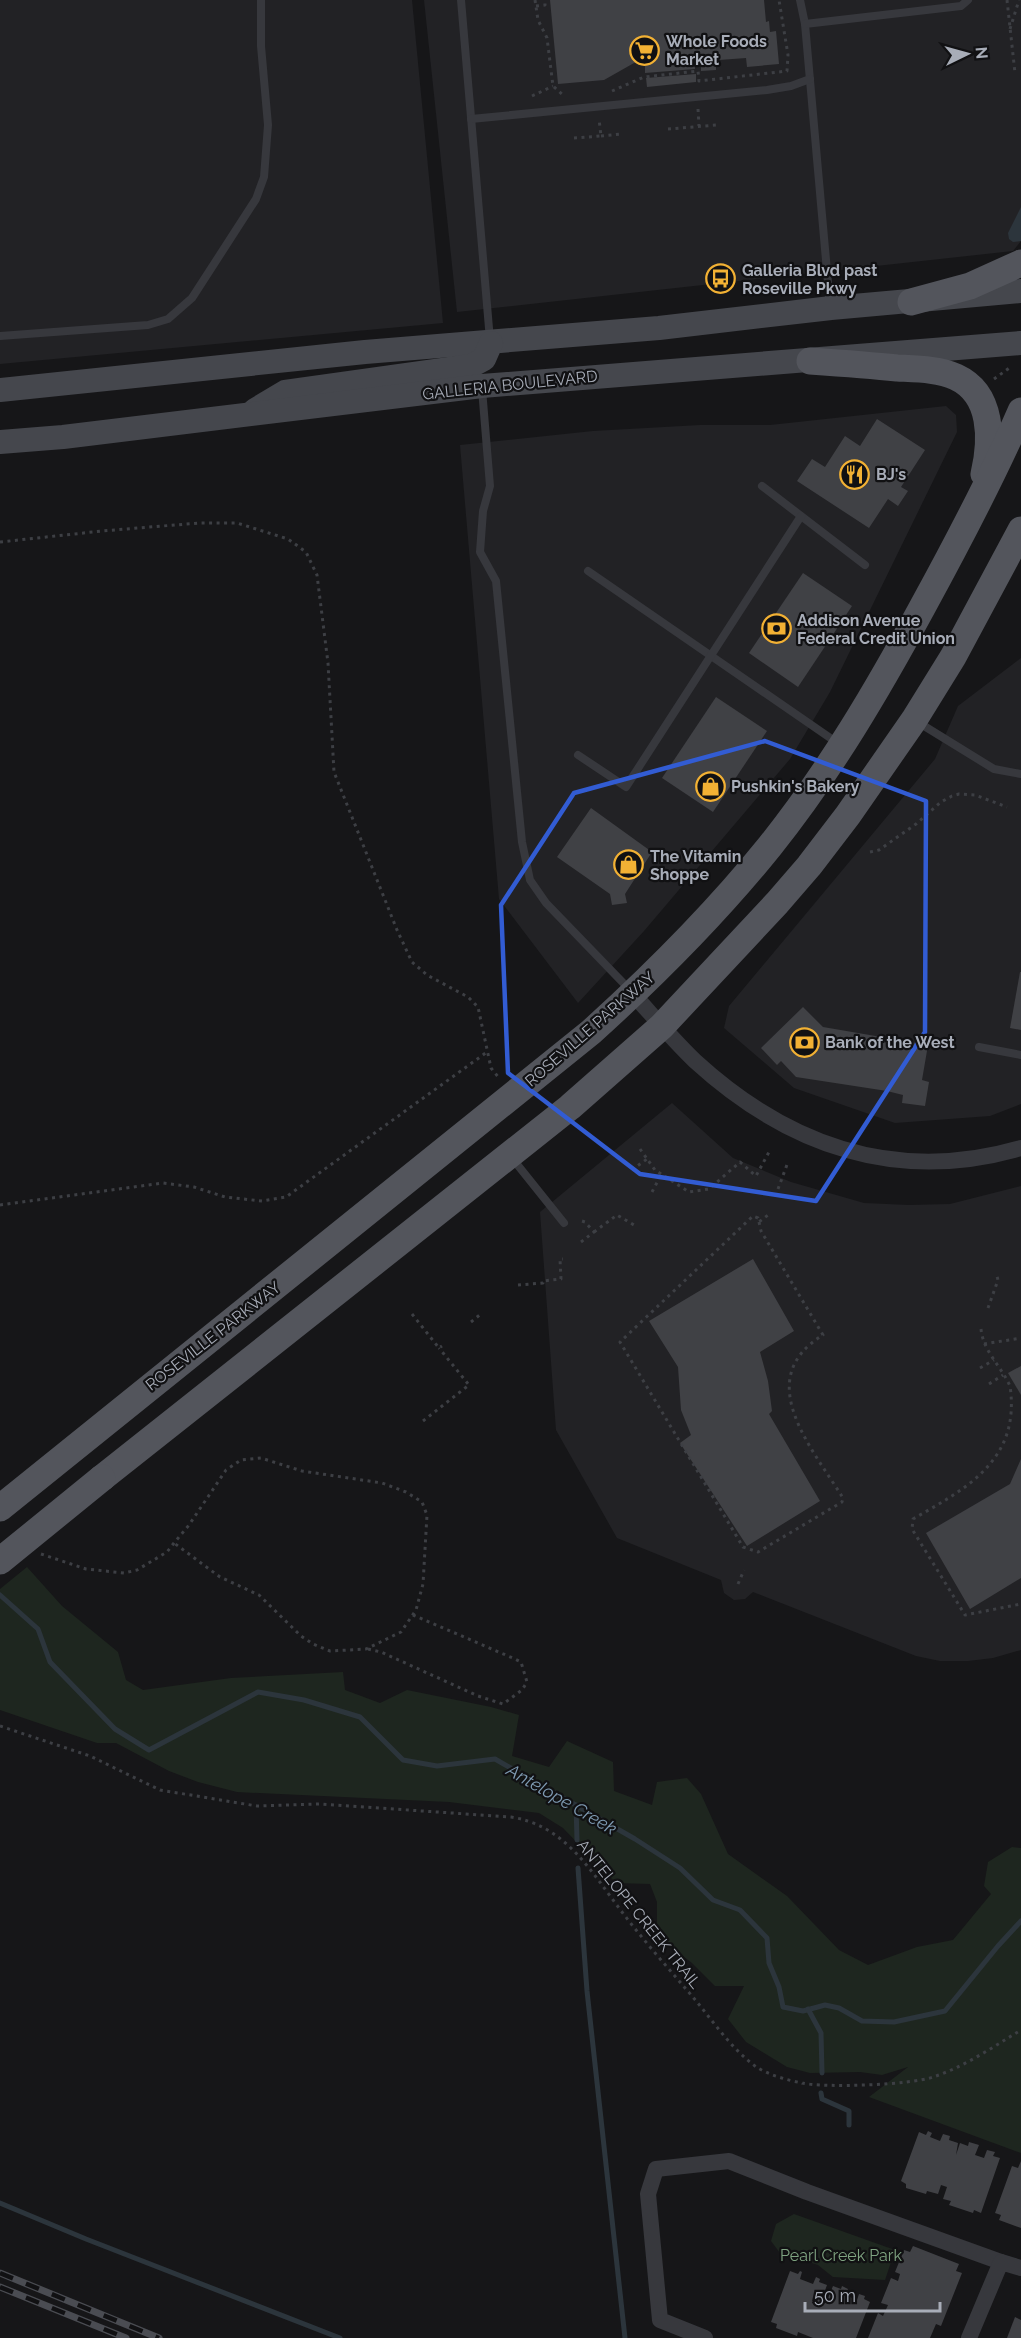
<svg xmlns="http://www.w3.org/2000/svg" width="1021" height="2338" font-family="Raleway,sans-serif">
<rect width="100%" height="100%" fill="#161618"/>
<g fill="#222225">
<path d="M0 0H412L443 323 0 364Z"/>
<path d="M424 0H1021V241L1013 251 457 312Z"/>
<path d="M946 406 956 415 957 432 830 692 790 759 644 931 578 1003 499 899 460 445 593 431 700 425H770Z"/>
<path d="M1021 658V1104L990 1116 895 1123 794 1088 724 1028 729 1006 935 759 958 706Z"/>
<path d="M672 1103 733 1158 791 1182 864 1203 909 1205 950 1204 1021 1186V1650L993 1658 968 1661H940L916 1656 753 1592 745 1599 734 1600 724 1593 721 1580 617 1538 556 1430 540 1212Z"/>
</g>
<g fill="#1e261f">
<path d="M27 1567 62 1606 118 1652 126 1680 143 1690 231 1678 343 1672 345 1690 380 1703 407 1690 491 1707 519 1715 512 1756 549 1767 567 1741 613 1762 614 1791 652 1805 657 1782 687 1778 701 1794 728 1854 787 1896 839 1950 868 1965 917 1947 953 1940 991 1894 984 1886 988 1862 1012 1847 1021 1848V2153L869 2097 908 2067 882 2075 860 2072 810 2073 787 2067 746 2042 728 2019 744 1986H715L692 1963 657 1936V1902L650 1884 616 1883 563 1828 539 1813 449 1802 237 1792 198 1782 169 1771 116 1743H97L0 1710V1589Z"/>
<path d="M794 2214 895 2250 885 2280 833 2277 818 2265 800 2259 783 2257 771 2241 776 2224Z"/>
</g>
<path fill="#2c353c" d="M1021 207V241L1013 242 1009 239 1008 233Z"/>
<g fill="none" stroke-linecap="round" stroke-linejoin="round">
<g stroke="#2c353c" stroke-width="5">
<path d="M0 1595 38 1629 50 1662 115 1729 149 1750 258 1692 304 1700 360 1717 403 1760 437 1766 495 1759 635 1839 680 1868 713 1900 740 1910 767 1938 769 1963 779 1987 783 2007 803 2011 825 2005 839 2008 862 2021 894 2022 945 2011 998 1946 1021 1921"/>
<path d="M576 1805 577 1840"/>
<path d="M578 1868 587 1991 625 2338"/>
<path d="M808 2009 821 2033 822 2073"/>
<path d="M821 2093 822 2099 849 2111V2125"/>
<path d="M0 2203 86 2239 340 2338"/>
</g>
</g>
<g fill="#404145">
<path d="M550 0H764L766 22 769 21 770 32 776 31 779 64 747 67 746 58 719 60V63L716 64V70L701 71V66H697L696 58H694L695 69 645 73V63H634L604 80 558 84Z"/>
<path d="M696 74V82L647 87 646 78Z"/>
<path d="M877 419 925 450 901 487 908 491 898 506 888 499 869 528 797 481 812 459 825 467 845 436 860 446Z"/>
<path d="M803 573 852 606 798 687 749 653Z"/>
<path d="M716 697 767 731 713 812 662 778Z"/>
<path d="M591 808 652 852 625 894 627 903 612 905 610 894 557 857Z"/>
<path d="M1020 972H1021V1030L1010 1028Z"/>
<path d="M803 1007 823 1027 928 1045 922 1080 929 1082 925 1106 902 1103 903 1095 887 1091 796 1077 781 1061 777 1065 761 1048Z"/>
<path d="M753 1259 794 1331 760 1352 768 1381 772 1411 769 1414 820 1501 747 1546 680 1443 691 1435 681 1410 678 1367 649 1321Z"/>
<path d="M1021 1366V1395L1008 1373Z"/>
<path d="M1021 1459V1578L970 1609 926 1533 1010 1484Z"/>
<path d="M928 2131 932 2133 930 2137 940 2141 943 2134 950 2136 949 2140 958 2143 956 2155 960 2143 968 2146 969 2142 979 2145 975 2155 984 2158 987 2150 995 2152 993 2156 1000 2158 981 2213 974 2210 973 2213 949 2205 951 2201 943 2199 947 2187 941 2185 938 2194 927 2191 926 2194 906 2188V2184L901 2181 919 2132 926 2135Z"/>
<path d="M1021 2161V2228L999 2220 1001 2215 995 2213 1012 2166 1018 2168Z"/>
<path d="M913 2246 959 2264 956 2271 962 2273 941 2326 936 2324 930 2338H868L878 2313 883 2316 888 2305 881 2303 891 2278 898 2281 900 2274 895 2272 904 2250 910 2252Z"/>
<path d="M790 2271 798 2274 800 2271 802 2272 800 2279 813 2284 816 2277 820 2279 819 2282 827 2285 823 2296 828 2298 833 2286 841 2289 842 2286 848 2289 845 2295 857 2300 859 2294 865 2296 864 2299 870 2302 856 2338H813L798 2332 797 2336 776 2328 777 2324 771 2322Z"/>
<path d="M1015 2317 1021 2320V2338H1007Z"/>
</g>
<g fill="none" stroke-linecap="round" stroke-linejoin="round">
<g stroke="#3d3f44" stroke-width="3" stroke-dasharray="3 4.5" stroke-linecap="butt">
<path d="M535 0 538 20 547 38 553 86 564 96"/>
<path d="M1007 0 1015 73"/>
<path d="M536 6 545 5V0"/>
<path d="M1010 29 1019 0"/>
<path d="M612 91 644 77 698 71 699 81 787 71 788 55 779 0"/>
<path d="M532 96 553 86"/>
<path d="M698 109 699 126"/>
<path d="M668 129 717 125"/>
<path d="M601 136 622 134"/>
<path d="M574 138 601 136 599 119"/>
<path d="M994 379 1012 366"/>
<path d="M0 542 102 531 199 523H237L288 539 306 552 317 575 328 663 334 772 397 930 412 962 427 975 468 997 478 1007 491 1068 499 1078"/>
<path d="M870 852 879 850 916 824 941 802 952 796 959 794 975 795 1007 807"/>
<path d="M640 1149 655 1170 689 1192 709 1189 740 1162 756 1176 769 1152"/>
<path d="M632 1170 647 1159"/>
<path d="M778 1189 788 1162"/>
<path d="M652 1192 661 1175"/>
<path d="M0 1205 163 1183 194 1187 225 1197 262 1201 286 1197 487 1052"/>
<path d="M759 1222 761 1231 823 1335C751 1379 812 1448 843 1498L842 1502 758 1552 743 1547 620 1342 753 1216 758 1218 759 1222 768 1215"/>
<path d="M594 1232 617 1215 634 1225 636 1222"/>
<path d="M581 1242 594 1232 585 1222 582 1221"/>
<path d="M518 1285 543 1283V1281L561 1279 560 1259H563"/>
<path d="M988 1308 998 1280 997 1276"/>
<path d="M412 1314 439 1348 442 1346"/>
<path d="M471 1322 482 1313"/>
<path d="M981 1329C983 1351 1001 1366 1010 1386 1021 1461 965 1489 913 1519L912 1529 965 1615 1021 1604"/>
<path d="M984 1344 1021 1338"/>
<path d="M980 1368 994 1360"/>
<path d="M989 1384 1003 1375"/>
<path d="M423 1421 469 1385 439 1348"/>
<path d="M41 1554 86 1569 124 1573 137 1570 167 1552 174 1543 189 1525 226 1470 241 1460 261 1458 302 1471 382 1483 406 1492 422 1502 427 1515 423 1584 416 1610 401 1632 366 1649 330 1651 313 1644 301 1636 259 1595 220 1577 174 1543"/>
<path d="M738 1584 744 1570"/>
<path d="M368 1649 381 1652 478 1696 503 1704 522 1690 527 1682 521 1662 515 1659 413 1615"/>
<path d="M0 1726 90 1756 160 1790 257 1806 319 1804 511 1817C562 1825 587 1865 616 1904 641 1938 670 1970 697 2002 715 2024 732 2049 755 2066 768 2075 787 2080 802 2083 825 2088 911 2085 933 2077 964 2067 993 2047 1021 2030"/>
</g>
<g stroke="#37383d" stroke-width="8">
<path d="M461 0 490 340"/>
<path d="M800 0 805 24 830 305"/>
<path d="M805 24 961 6 968 0"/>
<path d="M471 119 767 90 791 86 810 79"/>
<path d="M0 336 148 325 168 319 192 298 256 199 264 177 268 125 261 46V0"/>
<path d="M482 389 490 486 483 511 480 552 496 581 522 842 530 880 546 903 631 991"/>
<path d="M762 486 865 565"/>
<path d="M588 571 839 744"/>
<path d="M916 721 994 769 1021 774"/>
<path d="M578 755 626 787 801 516"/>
<path d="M979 1047 1021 1055"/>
<path d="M512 1158 564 1223"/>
</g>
<g stroke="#37383d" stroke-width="16">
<path d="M633 994C653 1016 673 1040 695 1061 788 1146 897 1184 1021 1148"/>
<path d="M705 2338 660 2320 648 2194 656 2169 729 2161 807 2192 1001 2262"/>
<path d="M969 2338 1001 2262 1021 2268"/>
</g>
<g stroke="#45474d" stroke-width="24">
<path d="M0 390 365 352 659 328 831 308 1021 291"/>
<path d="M255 410 285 392 471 366 484 359 491 343"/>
<path d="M0 442 63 437 482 386 1021 343"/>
</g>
<g stroke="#53555c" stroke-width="27">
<path d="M911 302 970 286 1021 263"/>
<path d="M810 361C839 363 868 365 897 368 916 369 939 369 956 377 993 394 992 440 984 474"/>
<path d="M102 1478 570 1107 662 1026 777 903 809 866 848 815 914 720 953 657 1021 530"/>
<path d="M0 1508 591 1032C654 975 716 913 770 846 830 771 878 689 923 606 958 542 992 478 1021 411"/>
</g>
<defs>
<g id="rail">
<path d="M0 2273 159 2338"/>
<path d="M0 2287 126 2338"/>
</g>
</defs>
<use href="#rail" stroke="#4a4c52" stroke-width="7"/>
<use href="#rail" stroke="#111113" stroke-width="4.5" stroke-dasharray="14" stroke-linecap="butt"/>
<path stroke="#53555c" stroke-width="27" d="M0 1561 102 1478"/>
</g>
<path fill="none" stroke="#325cd3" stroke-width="4.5" stroke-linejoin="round" d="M765 741 926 801 925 1032 816 1201 640 1174 508 1073 501 905 574 793Z"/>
<defs>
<symbol id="supermarket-ring" viewBox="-11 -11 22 22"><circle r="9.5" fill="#111113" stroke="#f2b134" stroke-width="1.5"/><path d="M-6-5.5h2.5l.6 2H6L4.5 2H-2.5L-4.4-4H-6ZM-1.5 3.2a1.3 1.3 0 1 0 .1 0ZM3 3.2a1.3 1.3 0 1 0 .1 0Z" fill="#f2b134"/></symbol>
<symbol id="bus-ring" viewBox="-11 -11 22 22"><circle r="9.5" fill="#111113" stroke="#f2b134" stroke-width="1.5"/><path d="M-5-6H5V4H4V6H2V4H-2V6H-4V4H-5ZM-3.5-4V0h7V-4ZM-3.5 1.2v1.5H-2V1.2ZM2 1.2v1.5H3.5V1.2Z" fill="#f2b134"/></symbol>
<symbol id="restaurant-ring" viewBox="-11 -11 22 22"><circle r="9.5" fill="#111113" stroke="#f2b134" stroke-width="1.5"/><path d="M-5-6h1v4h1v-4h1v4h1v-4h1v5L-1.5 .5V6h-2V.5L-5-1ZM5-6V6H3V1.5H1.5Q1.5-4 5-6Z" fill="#f2b134"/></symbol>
<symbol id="bank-ring" viewBox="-11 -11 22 22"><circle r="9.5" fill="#111113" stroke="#f2b134" stroke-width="1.5"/><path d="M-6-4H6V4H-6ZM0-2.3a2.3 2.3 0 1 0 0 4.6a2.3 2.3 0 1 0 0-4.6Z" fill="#f2b134"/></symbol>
<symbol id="shop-ring" viewBox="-11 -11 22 22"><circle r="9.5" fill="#111113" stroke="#f2b134" stroke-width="1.5"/><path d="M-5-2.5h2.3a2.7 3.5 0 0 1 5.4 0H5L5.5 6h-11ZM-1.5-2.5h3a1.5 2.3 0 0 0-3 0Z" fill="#f2b134"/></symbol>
</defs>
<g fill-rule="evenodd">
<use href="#supermarket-ring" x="628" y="34" width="33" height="33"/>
<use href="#bus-ring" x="704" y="262" width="33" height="33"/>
<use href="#restaurant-ring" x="838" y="458" width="33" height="33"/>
<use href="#bank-ring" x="760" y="612" width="33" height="33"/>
<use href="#shop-ring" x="694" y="770" width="33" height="33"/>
<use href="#shop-ring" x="612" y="848" width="33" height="33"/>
<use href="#bank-ring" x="788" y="1026" width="33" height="33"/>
</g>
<g text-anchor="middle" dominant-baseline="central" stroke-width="4.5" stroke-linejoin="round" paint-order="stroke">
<g font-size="16" font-weight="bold" fill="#a8adb8" stroke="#111113" text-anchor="start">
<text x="666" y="41">Whole Foods<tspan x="666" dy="18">Market</tspan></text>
<text x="742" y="270">Galleria Blvd past<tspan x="742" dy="18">Roseville Pkwy</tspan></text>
<text x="876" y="474">BJ's</text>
<text x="797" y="620">Addison Avenue<tspan x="797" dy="18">Federal Credit Union</tspan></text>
<text x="731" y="786">Pushkin's Bakery</text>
<text x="650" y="856">The Vitamin<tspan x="650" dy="18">Shoppe</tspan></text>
<text x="825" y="1042">Bank of the West</text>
</g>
<g font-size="16" fill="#a8adb8" stroke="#111113">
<text transform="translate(510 385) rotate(-6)">GALLERIA BOULEVARD</text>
<text transform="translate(590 1029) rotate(-41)">ROSEVILLE PARKWAY</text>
<text transform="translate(213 1336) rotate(-38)">ROSEVILLE PARKWAY</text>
<text transform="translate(639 1914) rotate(51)">ANTELOPE CREEK TRAIL</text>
</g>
<g font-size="16" fill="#7fa381" stroke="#111113">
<text x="841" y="2255">Pearl Creek Park</text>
</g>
<g font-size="18" font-style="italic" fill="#7f9bb3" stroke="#111113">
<text transform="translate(562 1799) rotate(30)">Antelope Creek</text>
</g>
</g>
<g transform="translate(967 54) rotate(85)" stroke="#111113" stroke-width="4.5" paint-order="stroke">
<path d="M0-4.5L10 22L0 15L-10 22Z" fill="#a8adb8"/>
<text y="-9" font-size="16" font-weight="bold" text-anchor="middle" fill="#a8adb8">N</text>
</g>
<path d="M805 2302v9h135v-9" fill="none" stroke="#a8adb8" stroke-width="3"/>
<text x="814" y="2302" font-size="18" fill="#a8adb8" stroke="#111113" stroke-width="4.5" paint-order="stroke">50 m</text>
</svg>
